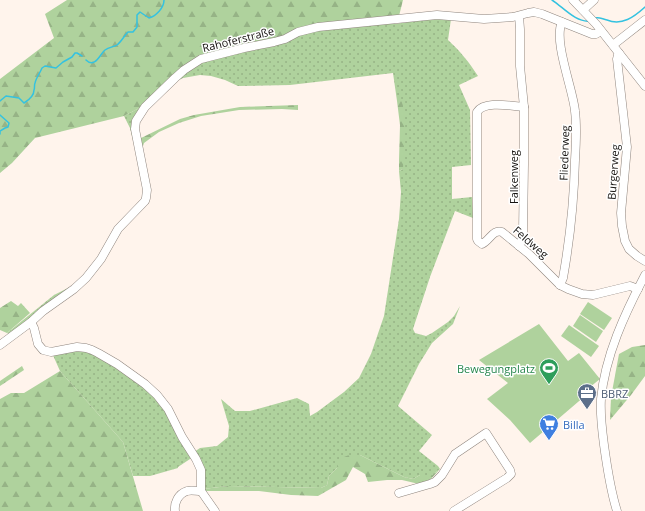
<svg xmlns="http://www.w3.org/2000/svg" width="645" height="511" font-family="'Open Sans',sans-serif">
<defs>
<pattern id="grass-dots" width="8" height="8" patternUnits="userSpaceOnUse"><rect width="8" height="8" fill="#afd29d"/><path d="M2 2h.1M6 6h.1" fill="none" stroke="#96b386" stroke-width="1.8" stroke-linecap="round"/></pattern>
<pattern id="forest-firs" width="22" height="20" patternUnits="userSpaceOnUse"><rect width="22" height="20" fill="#afd29d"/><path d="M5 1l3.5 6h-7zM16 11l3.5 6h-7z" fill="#96b386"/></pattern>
</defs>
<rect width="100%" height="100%" fill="#fff4ec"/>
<g fill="url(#grass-dots)">
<path d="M399 16 395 24 434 18 451 19 448 40C460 51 469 62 478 76L459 85 470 110 471 165 452 167V199L472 197 473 218 455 211 430 277 413 329 415 333 426 336 432 333 448 322 454 316 460 306 453 324 432 343 419 364 398 406 432 435 419 451 438 466 440 469 432 475H420L413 479 404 477 360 455 337 468 329 476 327 485 321 488 228 486 203 489 194 452 200 448 217 446 228 437 229 426 221 399 235 411H250L297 398 309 404 310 416 317 412 344 392 359 378 371 354 384 316 399 219 401 192 399 171 403 169 402 101H397L393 73 290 85 238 86 225 80 211 76 200 75 183 78 173 83 146 109 140 119 137 131 142 149 151 193 143 197 144 186 137 156 130 128 124 116 143 106 197 58 285 36Z"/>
<path d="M74 285 10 335 7 333 54 295Z"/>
<path d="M77 348 89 350 156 392 193 457 178 467V468L150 476H133L123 442 60 371 52 353Z"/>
</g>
<g fill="url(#forest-firs)">
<path d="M67 0H403L399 16 285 36 197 58 143 106 124 116 35 138 12 163 0 173V79L54 38 45 14Z"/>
<path d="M397 101H402L405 118 403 169 399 171V161L400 125Z"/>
<path d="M298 105V110L282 109 239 110 201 116 179 123 159 132 144 143 142 149 139 139 180 119 194 115 240 107Z"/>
<path d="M11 301 18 306 21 303 30 313 7 333 0 330V308Z"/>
<path d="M645 345V376L631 395 610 420 611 397 619 354 632 347Z"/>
<path d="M22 366 24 370 0 386V381Z"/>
<path d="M60 371 123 442 143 511H0V399L11 393H24Z"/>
<path d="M349 455H360L404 477 413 479 420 475H432L440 469 430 480 419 484 402 480H387L368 482 365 474 353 467 346 480 318 496 291 495 259 491H204L203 489 228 486 321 488 327 485 329 476 337 468 339 459Z"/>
</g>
<g fill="#afd29d">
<path d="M588 302 612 318 604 330 580 314Z"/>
<path d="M580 315 603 331 596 342 573 326Z"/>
<path d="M539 324 568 361 579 353 600 379 590 387 592 390 530 443 510 420 487 399 508 383 479 360Z"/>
<path d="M569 325 599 346 591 357 561 336Z"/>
</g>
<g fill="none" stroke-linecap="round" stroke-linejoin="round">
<g stroke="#34c2e0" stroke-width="1.5">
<path d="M552 0C563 7 576 23 590 21"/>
<path d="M595 18C600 17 602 19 607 20 622 26 634 17 645 7"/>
<path d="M86 60C95 69 100 54 105 50 109 47 114 47 117 45 121 42 124 36 128 32H133L137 27V15L140 12 149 18C156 16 164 8 164 0"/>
<path d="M0 101 6 96 19 98 24 103C29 100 34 96 34 90 35 88 34 85 35 83 36 78 40 73 42 68L45 66 56 68 63 62 72 57 75 53H77L82 56"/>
<path d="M0 115 9 123 8 127 5 128 0 131V134"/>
</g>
<defs>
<g id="minor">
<path d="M573 0 596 24 645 86"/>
<path d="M583 10 594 0"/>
<path d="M519 16 520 29V66L524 107V164L523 232 522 239 519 246"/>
<path d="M613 45 645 20"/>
<path d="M619 53 618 55 617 59 627 147 621 213 622 226 625 241 629 249 637 256 645 261"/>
<path d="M524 107C512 106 484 100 477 112V239L478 241 482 244C490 240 493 229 502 232L529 254 560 285 568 289 582 294 593 295 630 286 638 289"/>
<path d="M560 285 563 278C570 239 574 200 575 160 576 144 577 127 575 111 573 89 553 41 562 22"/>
<path d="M31 322 34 328 38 344 43 350 51 352 77 347 86 348 92 350 98 353 117 364 145 384 157 395 168 409 182 437 196 459 201 470V491L215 511"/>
<path d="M0 345 31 322 43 311 74 289 86 278 101 259 118 229 145 201 146 198 147 190 135 129 136 121 145 107 175 78 184 70 201 59 244 48 274 42 285 39 298 32 318 27 437 15 484 19 513 17 528 13 534 12 542 14 592 34H596L601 31"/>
<path d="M399 493 430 484 435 482 442 475 455 454 486 433 510 470 511 474 507 478 454 511"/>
<path d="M175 511C174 503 178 494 187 491 191 490 196 491 201 491"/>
<path d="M617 511C610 489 607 467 604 445 602 430 600 414 601 399 605 356 625 313 645 275"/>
</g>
</defs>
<use href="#minor" stroke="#8f857e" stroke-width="9"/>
<use href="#minor" stroke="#fff" stroke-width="8"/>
</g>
<defs>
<symbol id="stadium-pin" viewBox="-11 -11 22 30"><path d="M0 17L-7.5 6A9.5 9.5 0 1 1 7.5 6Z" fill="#2e9e5b" stroke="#fff"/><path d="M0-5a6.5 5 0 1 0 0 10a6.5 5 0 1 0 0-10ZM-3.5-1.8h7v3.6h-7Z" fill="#fff"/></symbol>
<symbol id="office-pin" viewBox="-11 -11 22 30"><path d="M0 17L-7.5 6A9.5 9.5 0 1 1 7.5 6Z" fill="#5c6f8a" stroke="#fff"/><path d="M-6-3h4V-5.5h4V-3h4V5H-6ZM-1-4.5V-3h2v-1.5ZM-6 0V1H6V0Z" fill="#fff"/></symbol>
<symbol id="supermarket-pin" viewBox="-11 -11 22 30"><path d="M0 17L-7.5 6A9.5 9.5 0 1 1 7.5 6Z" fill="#3f7fe0" stroke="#fff"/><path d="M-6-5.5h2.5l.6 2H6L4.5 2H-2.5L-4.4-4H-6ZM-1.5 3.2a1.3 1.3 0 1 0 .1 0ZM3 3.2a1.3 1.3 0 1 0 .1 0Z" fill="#fff"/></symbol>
</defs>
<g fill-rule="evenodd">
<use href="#stadium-pin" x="538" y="357" width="22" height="30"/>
<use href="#office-pin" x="576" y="382" width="22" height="30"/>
<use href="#supermarket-pin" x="538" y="413" width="22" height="30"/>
</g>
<g text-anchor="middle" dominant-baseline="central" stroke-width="3" stroke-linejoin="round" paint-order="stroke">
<g font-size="11" fill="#161310" stroke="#fff">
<text transform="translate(238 39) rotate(-14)">Rahoferstraße</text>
<text transform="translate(564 153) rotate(-88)">Fliederweg</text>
<text transform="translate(613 172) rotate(-86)">Burgerweg</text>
<text transform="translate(513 177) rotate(-90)">Falkenweg</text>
<text transform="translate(531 242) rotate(41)">Feldweg</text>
</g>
<g font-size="11" fill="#27864d" stroke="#fff" text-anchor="end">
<text x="535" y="368">Bewegungplatz</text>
</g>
<g font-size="11" fill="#4e5e75" stroke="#fff" text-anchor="start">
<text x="601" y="393">BBRZ</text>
</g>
<g font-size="11" fill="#366cbe" stroke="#fff" text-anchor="start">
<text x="563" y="424">Billa</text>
</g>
</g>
</svg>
